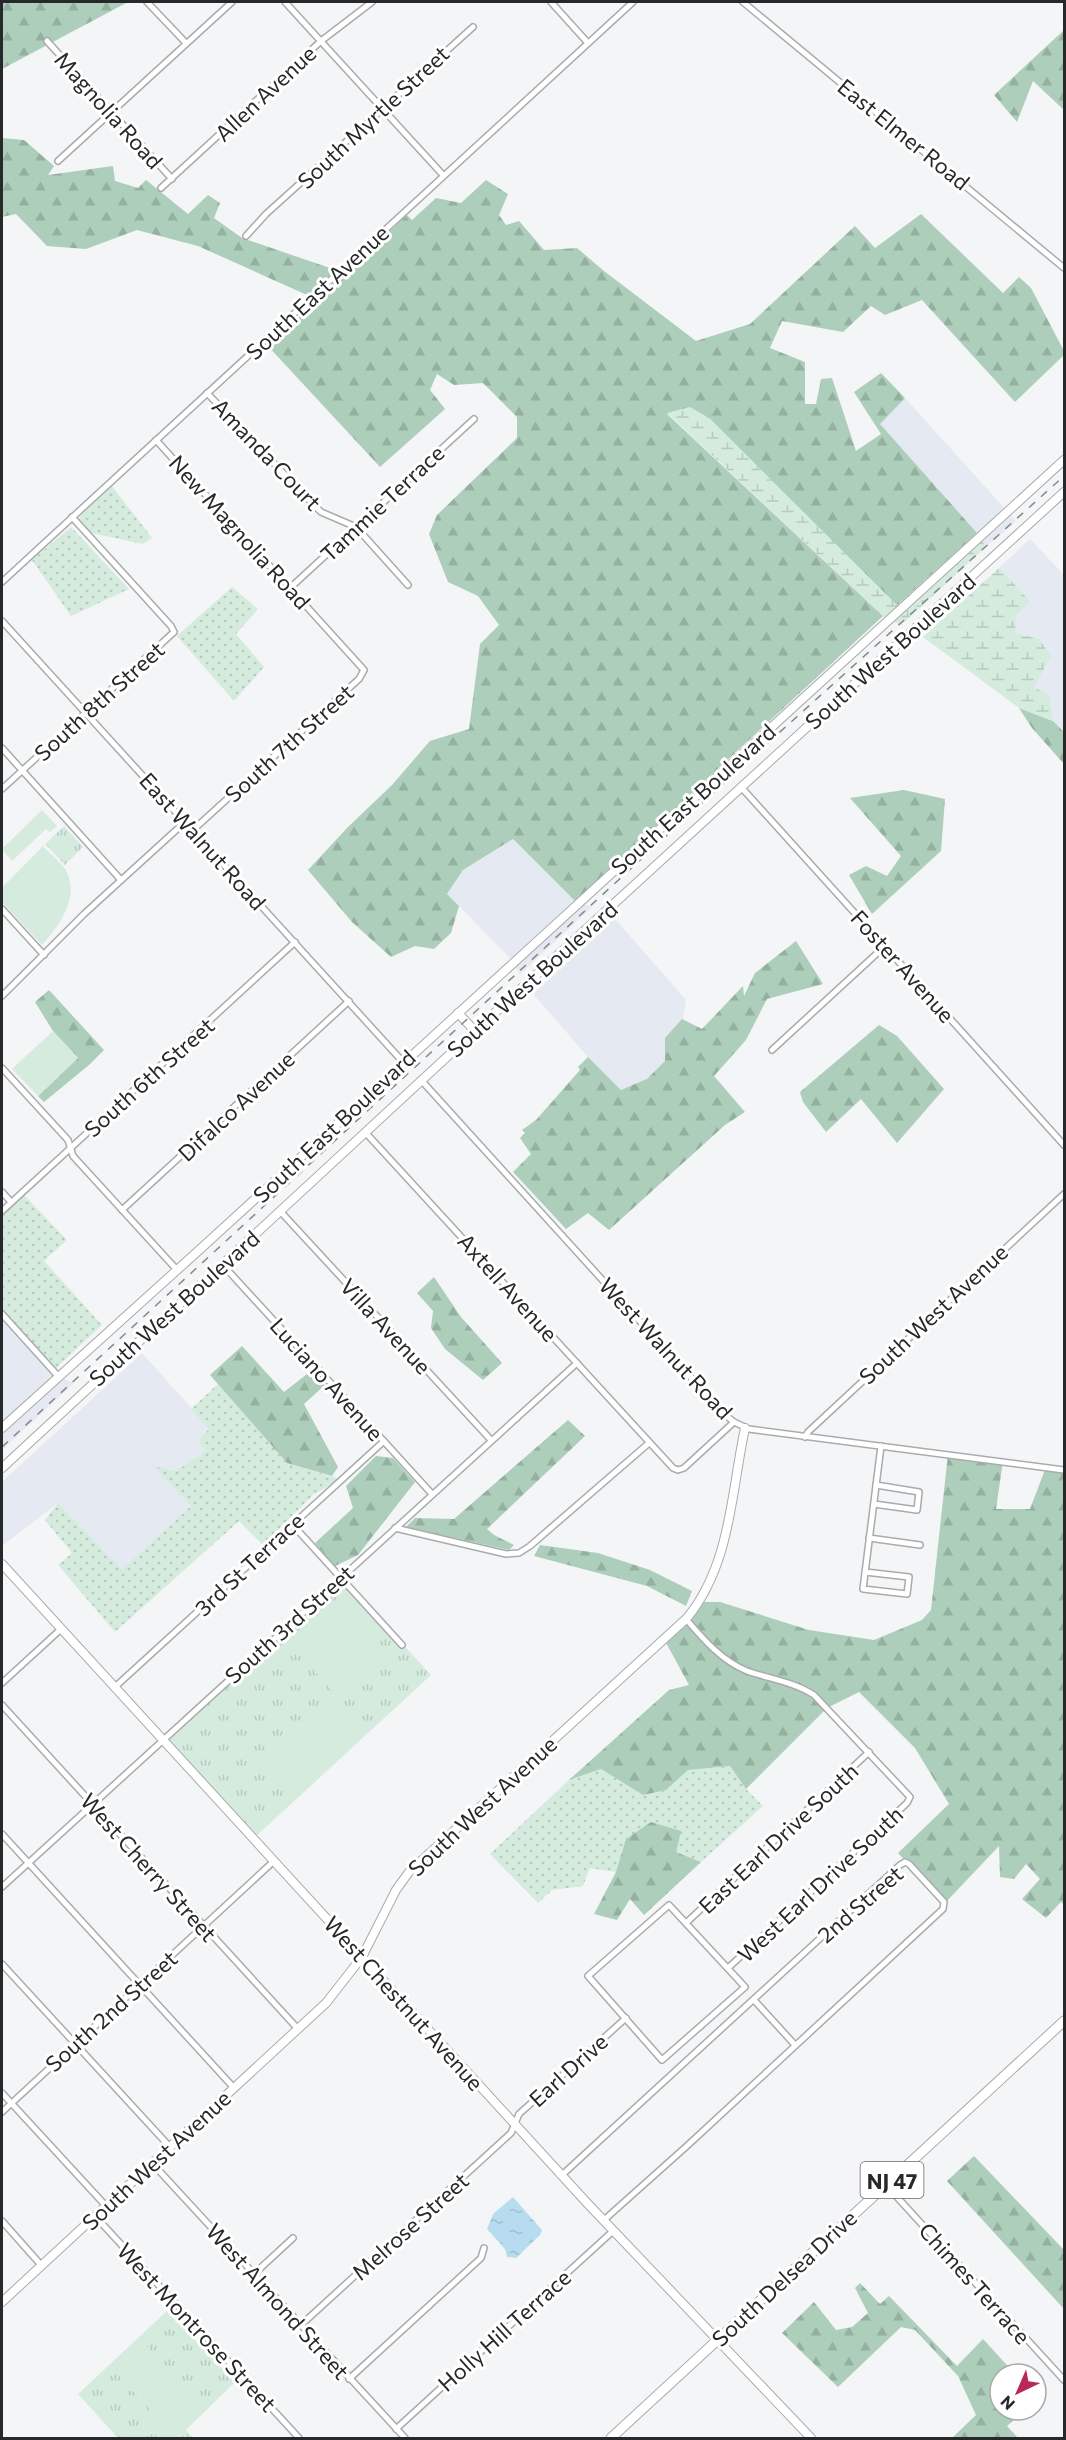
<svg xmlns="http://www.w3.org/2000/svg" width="1066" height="2440" font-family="Commissioner,sans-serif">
<defs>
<pattern id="grass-dots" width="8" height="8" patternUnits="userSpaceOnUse" patternTransform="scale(1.5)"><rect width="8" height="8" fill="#d5ebde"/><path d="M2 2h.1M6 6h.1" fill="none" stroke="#b7cabe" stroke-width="1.8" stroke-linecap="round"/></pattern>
<pattern id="forest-firs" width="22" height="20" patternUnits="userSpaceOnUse" patternTransform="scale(1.5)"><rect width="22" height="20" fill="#acceba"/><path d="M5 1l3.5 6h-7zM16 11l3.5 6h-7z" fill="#94b1a0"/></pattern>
<pattern id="wetland-marsh" width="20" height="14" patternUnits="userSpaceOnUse" patternTransform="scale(1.5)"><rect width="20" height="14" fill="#d5ebde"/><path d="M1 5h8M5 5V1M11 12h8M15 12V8" fill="none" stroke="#b7cabe"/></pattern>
<pattern id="park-tufts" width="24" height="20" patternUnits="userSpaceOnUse" patternTransform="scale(1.5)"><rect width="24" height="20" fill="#d5ebde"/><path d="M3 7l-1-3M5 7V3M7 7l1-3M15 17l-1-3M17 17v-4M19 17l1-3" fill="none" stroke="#b7cabe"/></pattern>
<pattern id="water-ripples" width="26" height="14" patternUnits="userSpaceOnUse" patternTransform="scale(1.5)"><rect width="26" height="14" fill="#b8dcef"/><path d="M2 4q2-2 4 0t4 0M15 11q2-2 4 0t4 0" fill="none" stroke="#9ebdcd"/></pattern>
</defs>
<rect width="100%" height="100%" fill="#f4f5f7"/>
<g fill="#e4e9f2">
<path d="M905 398 1016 521 986 547 977 533 879 423Z"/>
<path d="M1030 539 1064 575V732L1053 721 1050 696 1034 687 1039 639 1015 633 999 568Z"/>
<path d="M513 839 575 901 592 907 520 974 511 959 447 894 463 870Z"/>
<path d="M615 919 686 1000 683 1019 665 1038V1061L630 1098 588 1057 533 994Z"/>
<path d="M4 1317 56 1375 74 1383 2 1450V1319Z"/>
<path d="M142 1353 210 1429 198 1442 208 1451 176 1471 154 1467 191 1506 122 1571 58 1503 2 1546V1482Z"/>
</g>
<g fill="url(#grass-dots)">
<path d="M112 486 152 538 143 544 91 533 79 519 81 515Z"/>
<path d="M71 527 129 589 71 616 32 560Z"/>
<path d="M232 587 258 609 236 634 264 667 234 701 177 636Z"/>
<path d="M24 1195 67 1240 44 1261 102 1325 56 1368 2 1310V1216Z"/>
<path d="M218 1384 287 1463 340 1479 313 1495 263 1545 239 1521 115 1632 58 1565 72 1553 45 1520 58 1503 122 1570 191 1506 153 1466 176 1471 207 1451 198 1442 209 1429 191 1409Z"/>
<path d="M730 1766 746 1789 763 1806 701 1862 676 1852 626 1839 616 1872 590 1868 583 1886 552 1890 538 1903 490 1854 569 1780 601 1769 643 1795 666 1790 688 1770Z"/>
</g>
<g fill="url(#forest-firs)">
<path d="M2 2H128L2 69Z"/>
<path d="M1064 30V110L1033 81 1017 122 994 95Z"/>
<path d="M2 138 24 140 54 166 48 175 113 166 115 181 138 188 146 180 188 214 208 195 220 203 214 218 242 238 333 269 341 277 407 215 412 220 436 198 461 203 486 180 508 194 499 215 506 225 519 221 544 250 577 248 604 271 696 341 750 324 855 226 875 248 921 214 1003 293 1019 277 1031 288 1064 351V355L1015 402 922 300 885 315 871 306 843 332 782 321 770 348 805 362V404H816L821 379 832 378 856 451 881 434 854 392 881 373 905 398 880 424 977 533 897 606 709 418 667 414 883 616 575 901 513 839 463 870 447 894 459 906 451 933 434 949 415 946 391 957 352 922 308 870 348 827 392 785 430 741 469 729 480 644 499 625 478 596 448 582 429 534 437 515 517 438V417L483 383 454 385 437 374 430 390 445 409 380 467 267 345 314 304 307 295 198 246 137 230 86 249 47 246 16 214 2 217Z"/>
<path d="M1019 708 1053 721 1064 732V764L1032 728Z"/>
<path d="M904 790 945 799 941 851 872 914 849 875 866 866 887 876 901 856 850 798Z"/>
<path d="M796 941 823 984 767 999 746 1040 714 1076 745 1112 725 1125 609 1230 588 1213 566 1229 513 1172 531 1154 520 1138 525 1133 522 1130 536 1120 580 1070 578 1067 588 1057 621 1090 647 1079 665 1061V1038L682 1019 702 1029 743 986 744 996 755 973Z"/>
<path d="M49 990 104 1050 89 1065 44 1102 38 1096 78 1058 53 1031 35 1002Z"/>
<path d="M879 1025 897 1036 944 1089 897 1143 861 1099 826 1132 803 1102 800 1092Z"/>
<path d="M434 1277 461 1317 502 1363 483 1380 445 1349 431 1328 433 1311 417 1293Z"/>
<path d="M242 1346 284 1392 311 1371 325 1385 304 1404 338 1467 332 1476 287 1463 210 1375Z"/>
<path d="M568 1420 585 1436 487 1529 494 1535 514 1545 509 1550 406 1527 415 1518 454 1519Z"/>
<path d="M948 1454 1003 1461 996 1509H1030L1046 1467 1064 1469V1905L1061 1902 1046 1918 1022 1899 1040 1879 1026 1864 1014 1879 1000 1877 999 1846 945 1903 898 1853 949 1804 915 1748 859 1692 827 1708 746 1789 730 1766 688 1770 666 1790 643 1795 601 1769 569 1780 669 1690 689 1685 664 1639 704 1602H720L809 1630 874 1640 922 1620 931 1610Z"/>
<path d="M376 1456 393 1458 415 1482 358 1555 335 1566 315 1543 353 1508 346 1486Z"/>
<path d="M540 1545 598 1553 650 1570 692 1591 686 1606 647 1586 534 1556Z"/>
<path d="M651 1822 681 1831 676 1852 701 1862 644 1915 630 1899 617 1920 594 1914 616 1872 626 1839Z"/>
<path d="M974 2156 1064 2250V2309L947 2181Z"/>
<path d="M860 2283 880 2304 889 2296 957 2366 983 2339 1015 2374H1000V2410H1025L1007 2426 1018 2438H952L976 2415 958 2376 915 2330 901 2327 838 2387 782 2333 814 2302 836 2330 852 2327 868 2313 855 2288Z"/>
</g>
<g fill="url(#wetland-marsh)">
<path d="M690 407 709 418 897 605 977 533 986 547 901 625 883 616 667 413Z"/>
<path d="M999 568 1030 601 1016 615 1015 633 1039 639 1051 656 1034 687 1050 696 1053 721 1019 708 923 637Z"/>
</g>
<g fill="url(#park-tufts)">
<path d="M64 826 83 847 65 865 45 844Z"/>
<path d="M341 1577 431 1675 253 1839 162 1740Z"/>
<path d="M167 2311 235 2382 186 2430 193 2438H118L78 2394Z"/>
</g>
<g fill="#d5ebde">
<path d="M42 810 57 826 50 832 46 829 12 861 2 849Z"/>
<path d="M43 846C49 853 57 859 63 866 83 893 60 925 42 945L2 902V888Z"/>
<path d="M53 1031 78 1058 38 1096 12 1069Z"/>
<path d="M346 1591C354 1601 367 1612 373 1623 390 1655 366 1684 343 1703L293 1647V1640Z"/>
<path d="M332 1704 357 1732 295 1789 270 1762Z"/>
<path d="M142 2341 202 2406 172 2434 112 2368Z"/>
</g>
<path fill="url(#water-ripples)" d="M513 2197 542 2230 540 2235 516 2258 507 2257 505 2249 487 2229 493 2214Z"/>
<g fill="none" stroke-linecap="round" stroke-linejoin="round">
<defs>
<g id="street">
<path d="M147 2 186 43"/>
<path d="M285 2 443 175"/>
<path d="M551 2 588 43"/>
<path d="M743 2 1064 268"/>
<path d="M47 41 172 179"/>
<path d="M58 161 232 2"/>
<path d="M161 188 321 41 372 2"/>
<path d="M246 236 266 214 473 27"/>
<path d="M207 393 306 497 321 512 356 527 408 585"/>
<path d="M156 440 364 670 359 679 193 830"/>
<path d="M2 582 633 2"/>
<path d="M290 588 474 419"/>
<path d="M2 621 403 1062"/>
<path d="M2 748 121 880"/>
<path d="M741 787 1064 1145"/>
<path d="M2 789 174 632 171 626 72 517"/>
<path d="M2 909 44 955"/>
<path d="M2 996 84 914 185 822"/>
<path d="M772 1050 885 946"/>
<path d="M2 1068 68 1140 73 1156 177 1270"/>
<path d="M421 1080 724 1414 734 1422 749 1429 1064 1470"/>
<path d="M365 1132 673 1468 678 1470 684 1468 734 1422"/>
<path d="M2 1192 11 1202"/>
<path d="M122 1210 349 1001"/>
<path d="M2 1211 295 942"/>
<path d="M280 1211 491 1440"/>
<path d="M222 1264 432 1494"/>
<path d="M2 1314 58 1376"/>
<path d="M805 1437 808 1432 1064 1194"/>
<path d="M874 1504 917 1510 919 1492 876 1485"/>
<path d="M292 1524 402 1645"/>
<path d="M395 1528 506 1554 519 1553 530 1546 649 1443"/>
<path d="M869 1538 920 1545"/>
<path d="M865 1572 909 1577 907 1594 863 1589 881 1446"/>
<path d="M686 1619C703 1639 722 1661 747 1671 770 1679 794 1682 814 1695L910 1797 907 1803 728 1968"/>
<path d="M2 1683 61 1629"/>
<path d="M115 1687 384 1441"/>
<path d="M2 1705 298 2029"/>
<path d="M2 1834 234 2088"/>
<path d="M2 1887 577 1363"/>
<path d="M669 1905 745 1987 662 2060 588 1976Z"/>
<path d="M686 1923 869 1752"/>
<path d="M2 1964 170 2147"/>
<path d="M754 2000 795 2045"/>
<path d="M2 2093 106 2206"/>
<path d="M2 2112 274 1861"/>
<path d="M152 2163 405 2438"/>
<path d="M562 2175 900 1865 905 1862 909 1864 944 1902 943 1909 688 2145 604 2220"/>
<path d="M886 2185 1064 2380"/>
<path d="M95 2216 299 2438"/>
<path d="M2 2221 41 2265"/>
<path d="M254 2274 293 2238"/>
<path d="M301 2325 511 2133 519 2114 626 2018"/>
<path d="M349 2379 481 2258 484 2248"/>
<path d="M396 2429 613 2231"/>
</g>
<g id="secondary">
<path d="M458 1013 475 1031"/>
<path d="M2 1428 197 1252 1064 460"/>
<path d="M2 1468 501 1007 1064 492"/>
<path d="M2 1564 588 2204 811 2438"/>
<path d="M2 2302 326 2003 362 1957 396 1890 409 1872 687 1618C731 1564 731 1493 745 1428"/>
</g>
<path id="primary" d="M611 2438 1064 2021"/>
</defs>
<use href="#street" stroke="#a9abad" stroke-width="8"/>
<use href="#secondary" stroke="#a9abad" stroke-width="10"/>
<use href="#primary" stroke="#a9abad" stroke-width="11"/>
<use href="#street" stroke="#fff" stroke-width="5"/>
<use href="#secondary" stroke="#fff" stroke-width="8"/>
<use href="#primary" stroke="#fff" stroke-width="9"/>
<path stroke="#868789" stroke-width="1.5" stroke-dasharray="8 8" stroke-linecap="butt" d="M2 1447 750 759 1064 476"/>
</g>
<g text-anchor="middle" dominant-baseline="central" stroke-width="6" stroke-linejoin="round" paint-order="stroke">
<rect fill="#fff" stroke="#686869" stroke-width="1.5" x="860.5" y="2162" width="63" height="36" rx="4.5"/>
<g font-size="21" font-weight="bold" fill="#272829">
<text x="892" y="2180">NJ 47</text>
</g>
<g font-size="22" fill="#272829" stroke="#fff">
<text transform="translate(265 93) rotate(-43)">Allen Avenue</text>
<text transform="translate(109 110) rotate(48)">Magnolia Road</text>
<text transform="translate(373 117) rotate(-43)">South Myrtle Street</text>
<text transform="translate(904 134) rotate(39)">East Elmer Road</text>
<text transform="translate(317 292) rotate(-43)">South East Avenue</text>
<text transform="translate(267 454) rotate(46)">Amanda Court</text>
<text transform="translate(382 503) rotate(-43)">Tammie Terrace</text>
<text transform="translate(240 532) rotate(48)">New Magnolia Road</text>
<text transform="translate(890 651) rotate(-42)">South West Boulevard</text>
<text transform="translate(99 701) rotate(-42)">South 8th Street</text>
<text transform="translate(289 743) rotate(-42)">South 7th Street</text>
<text transform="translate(693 799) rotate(-42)">South East Boulevard</text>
<text transform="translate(203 841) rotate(48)">East Walnut Road</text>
<text transform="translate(903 966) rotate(48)">Foster Avenue</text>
<text transform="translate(532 979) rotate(-42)">South West Boulevard</text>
<text transform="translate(149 1077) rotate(-42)">South 6th Street</text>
<text transform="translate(236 1106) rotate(-43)">Difalco Avenue</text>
<text transform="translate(334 1126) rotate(-43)">South East Boulevard</text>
<text transform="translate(508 1287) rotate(48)">Axtell Avenue</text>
<text transform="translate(174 1308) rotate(-42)">South West Boulevard</text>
<text transform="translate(933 1314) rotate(-43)">South West Avenue</text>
<text transform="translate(386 1326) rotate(47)">Villa Avenue</text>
<text transform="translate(666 1348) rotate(47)">West Walnut Road</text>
<text transform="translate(327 1379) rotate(48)">Luciano Avenue</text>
<text transform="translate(249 1564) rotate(-43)">3rd St Terrace</text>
<text transform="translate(289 1624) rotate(-42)">South 3rd Street</text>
<text transform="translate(482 1806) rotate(-43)">South West Avenue</text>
<text transform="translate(778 1838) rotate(-43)">East Earl Drive South</text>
<text transform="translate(149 1867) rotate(48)">West Cherry Street</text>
<text transform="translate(820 1884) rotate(-43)">West Earl Drive South</text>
<text transform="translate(860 1904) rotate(-41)">2nd Street</text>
<text transform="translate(404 2003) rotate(48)">West Chestnut Avenue</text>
<text transform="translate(111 2011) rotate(-42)">South 2nd Street</text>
<text transform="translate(568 2070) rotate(-42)">Earl Drive</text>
<text transform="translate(156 2160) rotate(-43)">South West Avenue</text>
<text transform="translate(410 2226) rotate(-42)">Melrose Street</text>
<text transform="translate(784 2278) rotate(-43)">South Delsea Drive</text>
<text transform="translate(975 2283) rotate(48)">Chimes Terrace</text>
<text transform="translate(278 2301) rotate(48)">West Almond Street</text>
<text transform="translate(197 2327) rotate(47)">West Montrose Street</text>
<text transform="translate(504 2330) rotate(-42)">Holly Hill Terrace</text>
</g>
</g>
<rect width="1066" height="2440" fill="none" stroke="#272829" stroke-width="6"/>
<g transform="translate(1018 2392) rotate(224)"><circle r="28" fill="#ffffff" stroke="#a9a9a9" stroke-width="1.5"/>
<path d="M0-4.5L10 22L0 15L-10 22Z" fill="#b7295d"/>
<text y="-9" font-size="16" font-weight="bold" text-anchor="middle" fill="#272829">N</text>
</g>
</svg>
